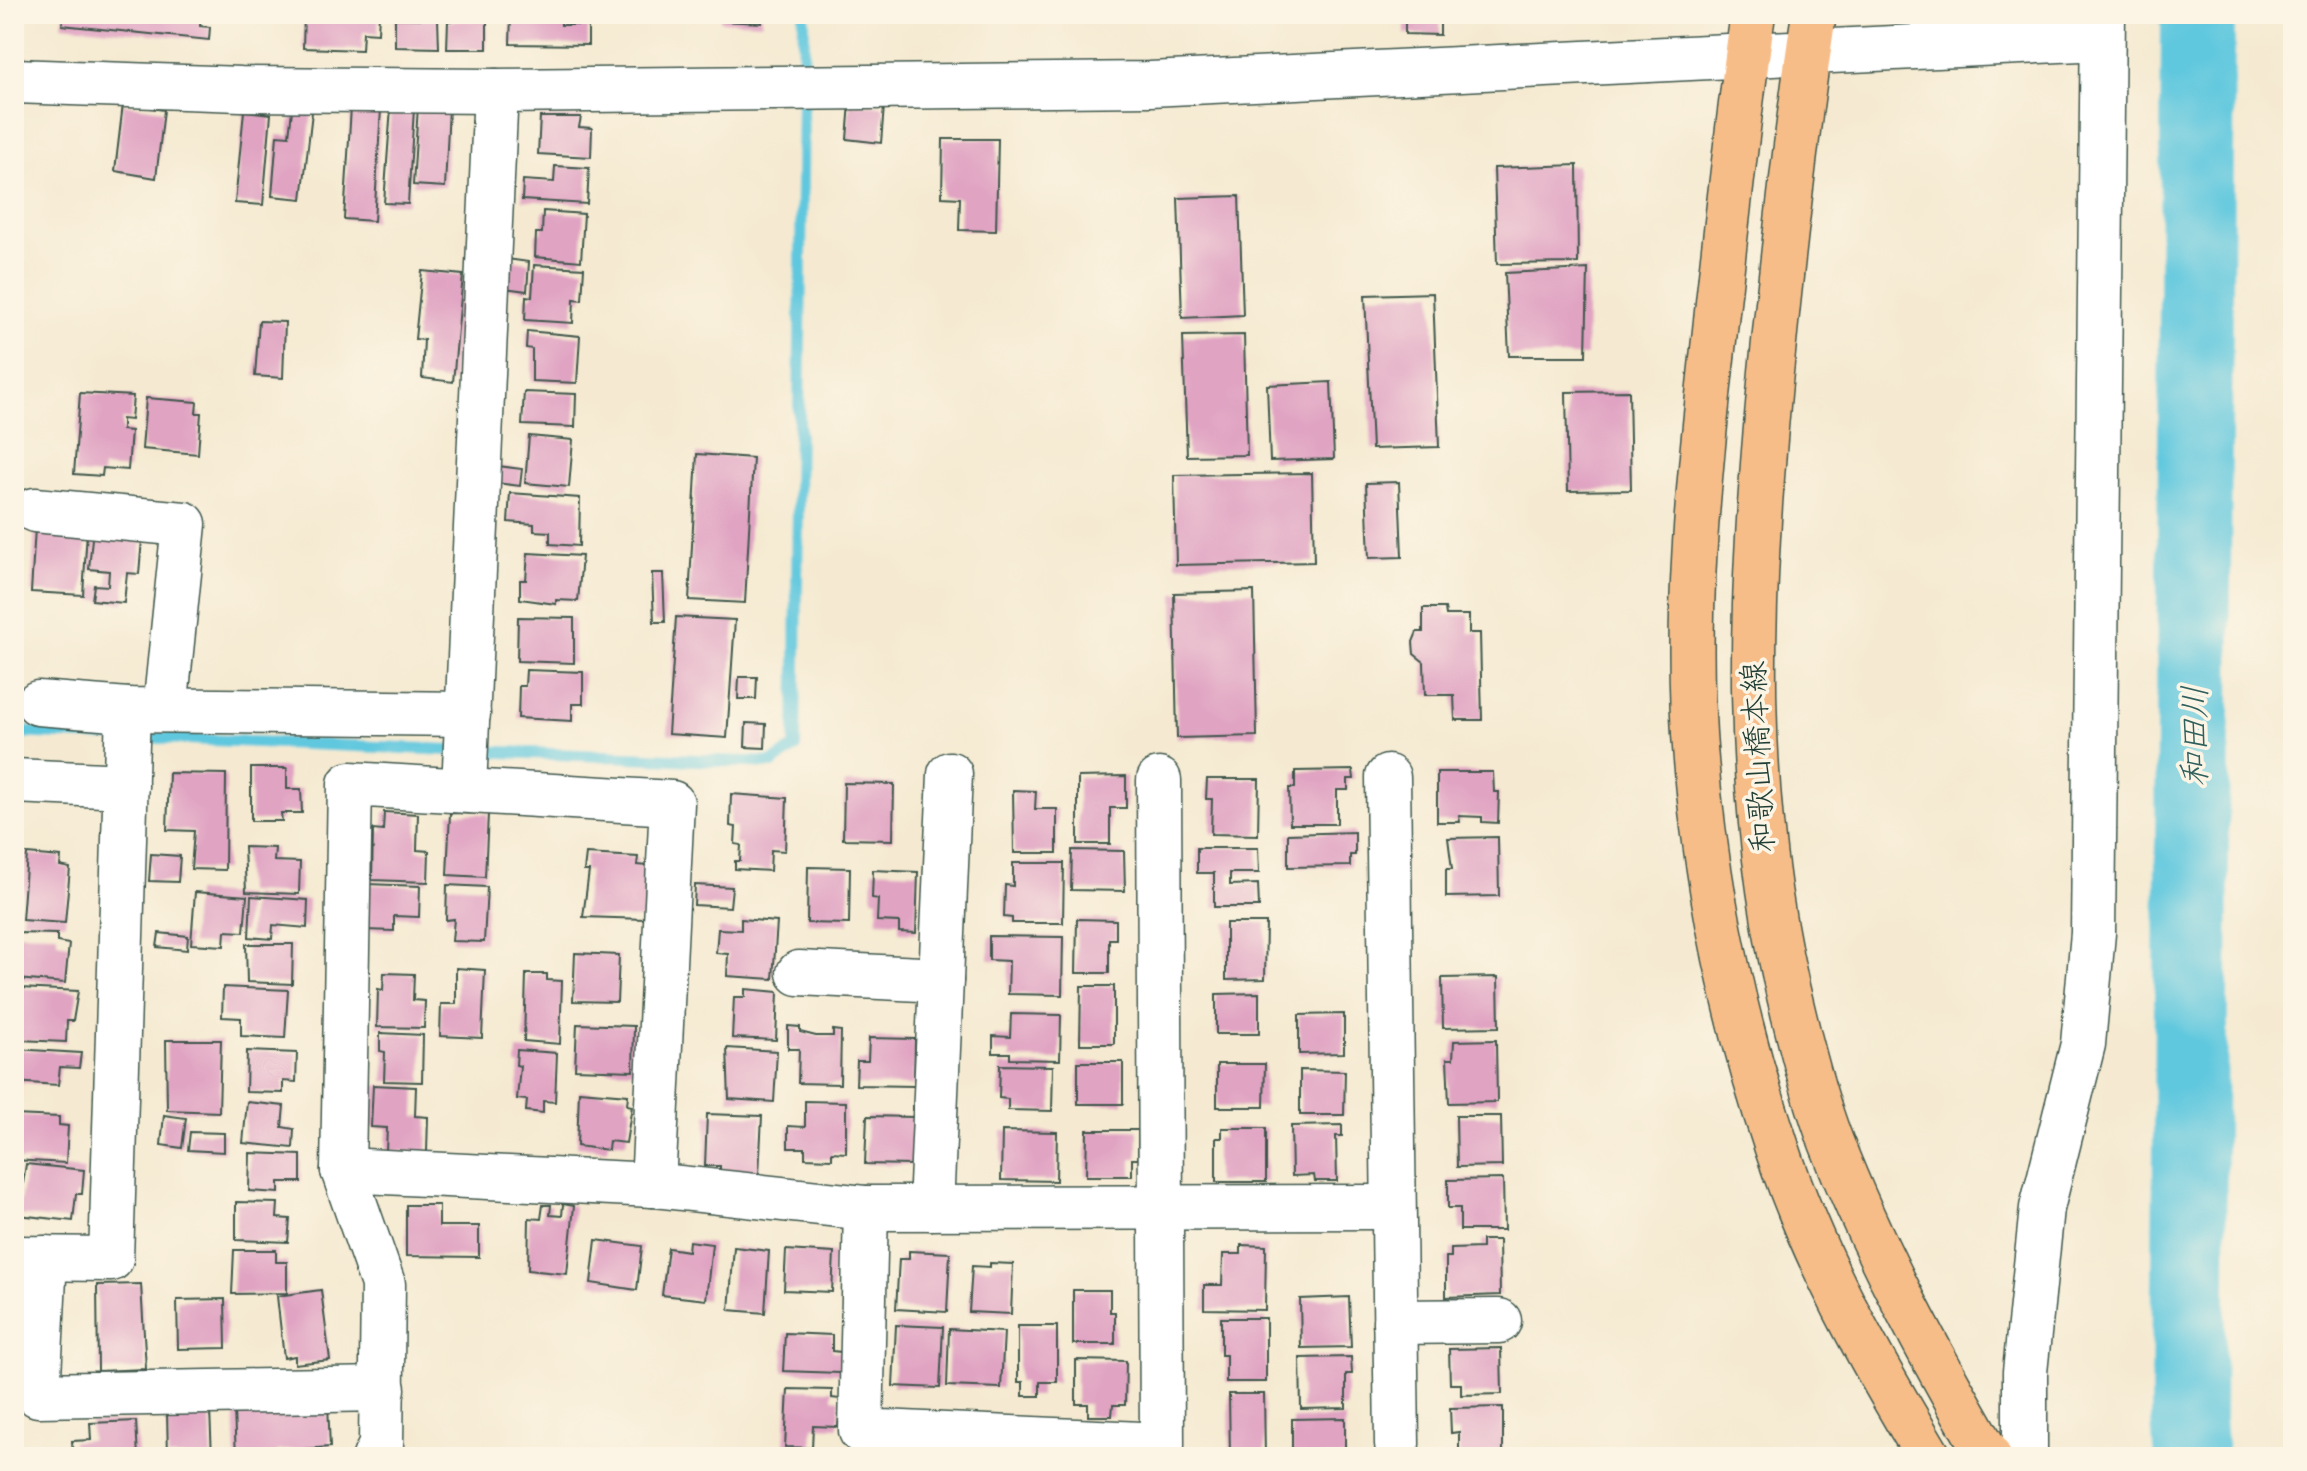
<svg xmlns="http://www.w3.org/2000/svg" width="2307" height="1471" font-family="Caveat,'Klee One',sans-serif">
<rect width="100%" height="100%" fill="#fcf5e5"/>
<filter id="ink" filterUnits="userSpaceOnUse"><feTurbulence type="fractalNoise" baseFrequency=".0125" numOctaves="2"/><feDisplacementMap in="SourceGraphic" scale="16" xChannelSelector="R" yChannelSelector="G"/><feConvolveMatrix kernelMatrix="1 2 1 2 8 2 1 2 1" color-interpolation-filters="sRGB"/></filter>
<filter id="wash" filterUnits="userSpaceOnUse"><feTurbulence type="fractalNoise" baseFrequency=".006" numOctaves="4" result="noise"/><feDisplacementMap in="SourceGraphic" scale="32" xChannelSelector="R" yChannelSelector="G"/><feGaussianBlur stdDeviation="1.8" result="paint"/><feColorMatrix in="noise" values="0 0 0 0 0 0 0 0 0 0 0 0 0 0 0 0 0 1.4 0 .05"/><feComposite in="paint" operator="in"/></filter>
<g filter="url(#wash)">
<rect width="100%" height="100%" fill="#f5ead1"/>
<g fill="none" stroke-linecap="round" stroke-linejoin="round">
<path stroke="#61c8de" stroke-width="12" d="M14 732 772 763 795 747 804 14"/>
<path stroke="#61c8de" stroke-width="74" d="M2191 1457 2188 1419 2198 14"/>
</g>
<g id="blocks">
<g fill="#e0a3c2">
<path d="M64 14H201L200 26 210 27 209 40 62 25Z"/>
<path d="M304 14H379L378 33 363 32 362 50 303 48Z"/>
<path d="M511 14 561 16V25H588V45L510 44Z"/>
<path d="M720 14H762V23L720 21Z"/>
<path d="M1405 14H1440V35L1405 34Z"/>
<path d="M395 18 438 19 439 48 395 47Z"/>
<path d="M487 20V49H447L448 21Z"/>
<path d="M850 103 884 106 881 143 847 139Z"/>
<path d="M123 104 164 110 156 178 115 171Z"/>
<path d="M418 106 449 108 445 187 413 185Z"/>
<path d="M351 107 381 109 374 221 344 219Z"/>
<path d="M391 107 414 109 408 204 384 203Z"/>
<path d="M292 110 312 112 302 199 272 196 277 135 289 136Z"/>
<path d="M244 111 271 114 263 205 235 203Z"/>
<path d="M540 117H581L579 127 592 128 591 157 538 154Z"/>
<path d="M943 139H998L996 231 959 230 960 198 942 197Z"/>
<path d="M1577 165 1578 263 1497 264 1494 168Z"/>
<path d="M555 166 589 168 587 204 522 200 523 180 554 182Z"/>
<path d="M1239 196 1243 315 1182 318 1178 198Z"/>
<path d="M543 211 584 214 581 261 535 257 536 233H542Z"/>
<path d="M507 259 529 262 527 291 504 288Z"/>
<path d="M534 265 584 268 582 300 574 299 573 323 525 320 526 296 532 297Z"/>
<path d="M1588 269 1586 356H1509L1505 273Z"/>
<path d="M422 271 463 275 453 382 422 378 424 340 415 339Z"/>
<path d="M1433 293 1439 447 1372 449 1365 295Z"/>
<path d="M259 321 285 322 283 378 255 376Z"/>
<path d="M527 331 580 336 577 383 532 381V349L526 348Z"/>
<path d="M1244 335 1247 455 1187 456 1183 336Z"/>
<path d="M1331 382 1334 459 1270 461 1267 385Z"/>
<path d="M1629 391 1631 490 1568 491 1566 392Z"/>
<path d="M524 392 576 394 575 427 522 425Z"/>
<path d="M80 393 133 396 131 420 122 419V430L131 431 128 470 103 468 102 476 74 474Z"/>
<path d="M146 398 197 402 196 413H201L198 454 142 449Z"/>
<path d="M529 436 573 440 569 487 525 483Z"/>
<path d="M697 454 753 458 745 603 689 600Z"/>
<path d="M498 466 522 469 520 486 496 483Z"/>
<path d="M1312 473 1314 562 1176 565 1174 475Z"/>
<path d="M1399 482 1402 557 1369 558 1366 483Z"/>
<path d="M510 493 580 498 579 546 550 544V532L534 531V524L508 522Z"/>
<path d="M35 528 87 531 83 595 31 592Z"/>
<path d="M93 528 142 539 139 574 127 573 124 603 92 600 94 585 108 586 109 571 89 569Z"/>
<path d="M528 553 582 556 578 601 556 600V604L520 599V580H526Z"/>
<path d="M652 573H663L665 622H654Z"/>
<path d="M1254 591 1257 736 1177 738 1174 593Z"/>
<path d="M1423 608H1445L1446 615H1469V633H1480L1482 720H1455L1454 695H1425L1424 662 1414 654 1413 642 1417 632H1423Z"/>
<path d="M518 617 574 618V663L517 661Z"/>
<path d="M676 617 735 620 727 738 668 734Z"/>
<path d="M526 670 583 672V704H572V721L518 718 519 686H525Z"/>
<path d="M739 677H757L756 699H738Z"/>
<path d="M746 723 766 724 765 748 745 747Z"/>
<path d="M251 768H287V789H301L302 813H281L282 821H251Z"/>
<path d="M1353 770 1354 779H1348V790H1337V824H1290L1289 788H1295V771Z"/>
<path d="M1437 772H1493L1494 792H1499L1498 823 1482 822V817L1459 816 1460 822H1437Z"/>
<path d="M169 773 226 774 225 870 191 869 194 831 167 830Z"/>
<path d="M1126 776V808H1110V844H1078V777Z"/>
<path d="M1207 779H1259L1258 835 1211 834 1212 799H1206Z"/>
<path d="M844 783 894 784 893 840 843 839Z"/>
<path d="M1013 790 1036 791 1035 809H1057V853H1014Z"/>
<path d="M731 794 787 798 785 851 771 850 770 871 735 869V861H740L741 845 735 844 736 827 730 826Z"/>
<path d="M384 812 418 814 417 850 429 851 428 882 372 880 373 830 383 831Z"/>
<path d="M450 813 488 814 485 877 447 875Z"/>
<path d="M1355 832V855H1350V866L1288 867V834Z"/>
<path d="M1498 837 1499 896 1446 897V869H1452L1448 838Z"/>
<path d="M244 847 275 848 274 861 300 862 299 894 246 892Z"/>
<path d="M1197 848H1258L1259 873H1230V885L1258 884 1259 907H1214V873H1197Z"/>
<path d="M1072 850 1124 851 1125 891 1071 890Z"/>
<path d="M27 854 61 857 60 866 70 868 65 923 22 920Z"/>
<path d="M151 854 180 856 178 882 149 881Z"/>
<path d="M586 854 638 857 637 865 648 866 646 919 583 917 589 871H584Z"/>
<path d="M1013 863H1064L1063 923H1012V918L1004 917 1005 885 1013 886Z"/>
<path d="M808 867 850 868 849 924 807 923Z"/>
<path d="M873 870 918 872 916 933 899 932V922L877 921 878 899 872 898Z"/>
<path d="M367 884 420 886 419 917 394 916V931L365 930Z"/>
<path d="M447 885 487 887 484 942 452 941 454 919 446 920Z"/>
<path d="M695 885 732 887 730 907 694 905Z"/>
<path d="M195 892 247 896 244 932 225 931 224 946 191 944Z"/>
<path d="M251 896 308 900 307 928 273 925 272 939 249 937Z"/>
<path d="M741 919 777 922 773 979 727 976 728 954 716 953 718 929 741 930Z"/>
<path d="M1077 919 1116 920V939H1109V973H1076Z"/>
<path d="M1226 923H1266L1265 979 1226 980Z"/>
<path d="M17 933 57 934V942L69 944 65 983 16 979Z"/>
<path d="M159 933 188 936 187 950 157 947Z"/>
<path d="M989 936 1063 937 1062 995 1008 994 1009 961 989 960Z"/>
<path d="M246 944H293L292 984 247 982Z"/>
<path d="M575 953 619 955 617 1002 573 1001Z"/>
<path d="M456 968 485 970 482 1038 440 1036 441 1004H456Z"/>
<path d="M384 973 414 974 413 1000 425 1001 424 1028 377 1027 378 989 383 990Z"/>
<path d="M526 974H547V980L562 981 560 1044 524 1041Z"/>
<path d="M1498 977 1499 1027 1443 1028 1442 978Z"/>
<path d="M1081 986H1114V1044H1080Z"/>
<path d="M223 987 288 990 285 1038 241 1036V1018L222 1017Z"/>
<path d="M20 988 78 991 73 1021H67L66 1042 19 1040Z"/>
<path d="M745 989 778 992 776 1040 732 1038 734 997H745Z"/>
<path d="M1259 993V1034H1216V994Z"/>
<path d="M1011 1014 1061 1015 1060 1060 1010 1059V1053H993V1036L1010 1037Z"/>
<path d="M1344 1014V1053L1299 1054V1015Z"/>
<path d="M577 1024 634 1026 633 1071 575 1069Z"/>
<path d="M788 1026 800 1027V1032L816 1036H833V1030L841 1031 840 1084 798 1083 799 1049H788Z"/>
<path d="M380 1033 423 1035 422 1082 384 1081 385 1052 380 1051Z"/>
<path d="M869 1038 915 1039 914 1086 856 1085 857 1061H868Z"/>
<path d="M166 1040H221L219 1112 167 1110Z"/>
<path d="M1496 1040 1497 1102 1449 1103 1447 1059H1453L1454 1041Z"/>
<path d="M727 1048 777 1051 774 1102 729 1099Z"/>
<path d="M14 1049 81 1053 79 1068 60 1067 58 1085 14 1082Z"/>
<path d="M517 1050 557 1053 555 1102 543 1101V1113L526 1111 527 1100 517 1099 520 1066 516 1065Z"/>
<path d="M247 1051 297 1053 296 1082 283 1081V1093L246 1092Z"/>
<rect x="1078" y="1062" width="45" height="42"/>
<path d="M1217 1064H1265L1264 1107H1217Z"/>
<path d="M1000 1065 1053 1066 1052 1111 1008 1110V1099L999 1098Z"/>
<path d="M1300 1070 1345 1071 1344 1115H1300Z"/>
<path d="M373 1085 416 1087 415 1116 428 1117 427 1152 386 1151 387 1128 371 1127Z"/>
<path d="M579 1091 628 1095 627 1105 632 1106 626 1143 609 1141 608 1150 577 1146Z"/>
<path d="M805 1101 846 1102V1153L832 1152V1159L805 1158V1148H788V1126L805 1127Z"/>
<path d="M247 1102 284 1106 282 1127 294 1129 293 1148 243 1143Z"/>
<path d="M707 1114 762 1116 759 1174 720 1172V1166H705Z"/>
<path d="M14 1115 59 1117V1125L68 1126 66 1163 14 1160Z"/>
<path d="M164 1115 186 1118 182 1148 161 1145Z"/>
<path d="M867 1116 913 1117 912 1165 865 1164Z"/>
<path d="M1456 1116H1501L1502 1166 1457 1167Z"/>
<path d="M1342 1125V1136H1336L1337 1181H1315L1314 1175 1292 1176 1291 1126Z"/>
<path d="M1222 1128H1266V1182H1216V1138H1222Z"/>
<path d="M1087 1130H1138V1159H1132V1176H1086Z"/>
<path d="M1002 1131 1057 1132 1056 1181 1001 1180Z"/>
<path d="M190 1132 224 1133V1152L188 1150Z"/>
<path d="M250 1153 301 1155V1182H279V1193L249 1191Z"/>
<path d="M26 1164 84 1170 82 1194H76L73 1221 18 1215Z"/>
<path d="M1503 1179 1504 1230H1460V1208H1448V1180Z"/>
<path d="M236 1202 278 1203 277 1218 290 1219 288 1242 236 1240Z"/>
<path d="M563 1204 574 1206 567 1274 528 1270 529 1218 541 1219 543 1205H551L550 1215 562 1216Z"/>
<path d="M406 1205H439V1226H479V1257L406 1256Z"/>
<path d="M596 1240 642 1246 637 1290 591 1283Z"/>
<path d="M1482 1240H1499L1500 1295 1446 1297V1257H1451V1249L1482 1248Z"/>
<path d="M689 1241 712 1244 706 1300 662 1295 668 1248 688 1251Z"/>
<path d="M1241 1245 1266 1246 1265 1310 1204 1309V1285H1222L1223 1254H1241Z"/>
<path d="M734 1247 769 1251 765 1313 729 1310Z"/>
<path d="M234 1250H276V1262H287V1293L232 1294Z"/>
<path d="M786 1250 834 1253 832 1292 784 1290Z"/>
<path d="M909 1251 950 1253 947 1312 896 1309 899 1259H909Z"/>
<path d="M990 1263 1013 1264 1011 1314 969 1312 972 1266 990 1267Z"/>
<path d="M141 1284 146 1369 98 1371 97 1285Z"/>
<path d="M321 1290 330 1360 295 1364V1356L284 1358 277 1296Z"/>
<path d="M1073 1290H1110V1312H1115V1344H1073Z"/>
<path d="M1349 1297 1351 1347 1301 1348 1300 1299Z"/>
<path d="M225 1299 226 1348 178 1349 177 1300Z"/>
<path d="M1221 1318H1266V1382H1226V1355H1221Z"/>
<path d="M896 1325 943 1327 940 1388 893 1386Z"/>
<path d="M1018 1326H1057V1382H1040V1396H1023V1382H1018Z"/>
<path d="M949 1329 1004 1332 1001 1388 947 1386Z"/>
<path d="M785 1333 832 1335V1351L841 1352 840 1373 783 1371Z"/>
<path d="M1501 1348 1502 1394 1461 1395V1384H1450L1449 1349Z"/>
<path d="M1351 1357 1352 1374H1346V1408L1301 1409 1300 1358Z"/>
<path d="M1076 1360 1126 1361 1125 1405H1113L1112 1416H1088V1404H1076Z"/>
<path d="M788 1389 832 1390V1398L840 1399 838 1427 813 1426 812 1448 785 1447Z"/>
<path d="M1229 1394H1264L1265 1457H1230Z"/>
<path d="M328 1405 330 1447 277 1451 278 1457H236L234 1410Z"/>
<path d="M1503 1407V1457H1459V1432L1451 1433 1450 1408Z"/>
<path d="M210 1410 212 1457H168L167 1412Z"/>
<path d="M1345 1418V1457H1292V1419Z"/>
<path d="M136 1421 138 1457H73L72 1441 91 1440 90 1423Z"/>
<path d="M484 1451 521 1455V1457H483Z"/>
</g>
</g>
</g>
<g filter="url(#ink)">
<use href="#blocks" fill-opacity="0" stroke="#3f574c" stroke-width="2"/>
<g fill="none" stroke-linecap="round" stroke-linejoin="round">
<defs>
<g id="minor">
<path d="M14 81 241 89 496 91 1150 84 2102 38"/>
<path d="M35 510 184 524 165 710"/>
<path d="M38 703 128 710 468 714"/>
<path d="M1388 777 1397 1444"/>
<path d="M14 781 126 786"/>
<path d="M464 788 496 91"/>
<path d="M799 973 941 980"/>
<path d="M343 1170 653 1185 866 1208 1393 1207"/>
<path d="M866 1208 861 1431 1162 1445 1159 780"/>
<path d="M931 1208 950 774"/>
<path d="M14 1258 111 1259 128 710"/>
<path d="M45 1258 38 1395 383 1389"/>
<path d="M1395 1322 1499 1321"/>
<path d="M375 1457 381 1445 383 1284 343 1170 350 784 672 803 653 1185"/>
<path d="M2025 1457V1372L2042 1208 2083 1044 2093 933 2103 14"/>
</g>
<g id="major">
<path d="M1753 14C1737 125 1725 237 1713 349 1698 485 1684 623 1696 760 1707 892 1735 1023 1777 1148 1813 1258 1870 1359 1929 1457"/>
<path d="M1814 14C1796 133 1783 252 1771 372 1750 595 1739 801 1795 1020 1805 1061 1816 1103 1831 1142 1874 1252 1930 1355 1989 1457"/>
</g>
</defs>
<use href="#minor" stroke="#3f574c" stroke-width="47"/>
<use href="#major" stroke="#3f574c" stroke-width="47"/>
<use href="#minor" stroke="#fff" stroke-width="44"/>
<use href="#major" stroke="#f7bd88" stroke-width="44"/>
</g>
</g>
<g text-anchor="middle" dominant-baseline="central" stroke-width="7" stroke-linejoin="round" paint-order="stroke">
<g font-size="32" fill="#1f3d34" stroke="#fcf5e5">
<text transform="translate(1758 757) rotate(-93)">和歌山橋本線</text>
</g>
<g font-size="34" font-style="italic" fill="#30605e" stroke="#fcf5e5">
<text transform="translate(2194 736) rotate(-90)">和田川</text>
</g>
</g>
<rect width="2307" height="1471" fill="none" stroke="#fcf5e5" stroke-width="48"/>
</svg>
